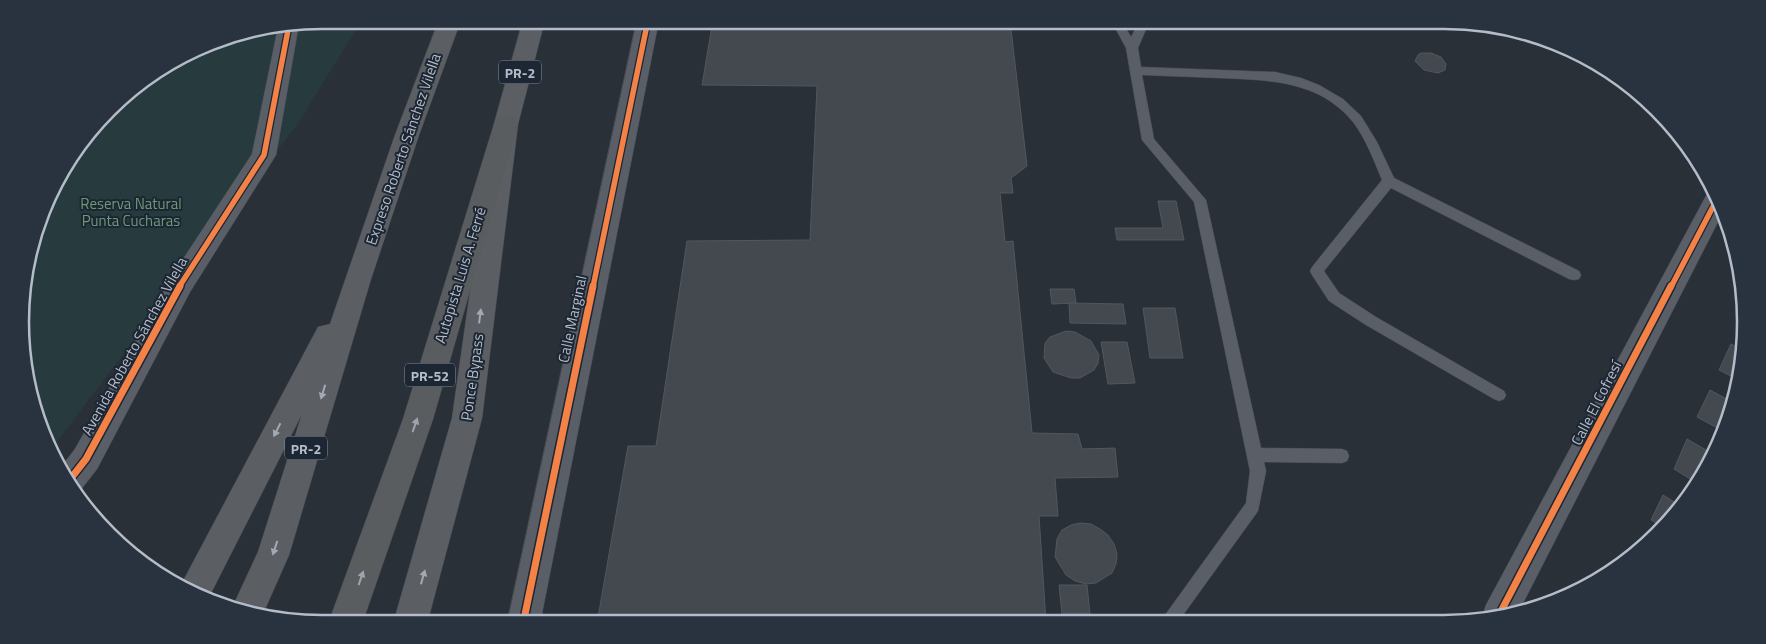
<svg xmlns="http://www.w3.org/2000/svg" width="1766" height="644" font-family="'Titillium Web',sans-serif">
<rect width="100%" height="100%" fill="#2a3038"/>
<path fill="#273a3e" d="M322 20H362L299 122 53 447 26 381 23 282 60 171 123 95 225 36Z"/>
<g fill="#444950" stroke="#52575f">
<path d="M713 20H832V27L1011 29 1027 166 1011 178 1013 193H1000L1005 242 1013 241 1032 433 1078 434 1082 449 1115 448 1118 477 1055 478 1058 516H1039L1046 622 597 623 628 446H656L687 241 810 240 817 86 702 85Z"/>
<path d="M1421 53H1431L1441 57 1446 64 1445 70 1438 73 1424 70 1415 61 1418 55Z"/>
<path d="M1158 201H1176L1184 240H1117L1115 228H1163Z"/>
<path d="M1050 289H1074L1076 303 1052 304Z"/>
<path d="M1069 303 1123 304 1126 324 1070 323Z"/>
<path d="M1143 308H1175L1183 358H1150Z"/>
<path d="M1066 331 1075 332 1091 341 1099 355 1098 363 1094 370 1080 378H1071L1053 372 1044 358 1045 343 1050 337Z"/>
<path d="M1101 342H1127L1135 383 1108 384Z"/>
<path d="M1731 344 1739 348 1737 379 1719 370Z"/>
<path d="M1710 390 1734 403 1723 431 1697 417Z"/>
<path d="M1687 439 1713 454 1705 473 1697 483 1674 469Z"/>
<path d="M1663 495 1679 505 1662 526 1651 520Z"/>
<path d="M1080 523 1091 524 1100 529 1108 535 1114 544 1117 554 1116 564 1112 573 1096 583 1086 584 1075 581 1066 575 1055 557 1057 539 1062 530 1071 525Z"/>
<path d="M1059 585H1087L1090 614H1062Z"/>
</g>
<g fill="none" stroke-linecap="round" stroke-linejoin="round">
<defs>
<path id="service" d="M1111 20H1121L1131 37 1140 20H1150L1138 48 1141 67 1275 72 1301 78 1319 85 1343 99 1361 116 1377 142 1394 178 1579 271 1581 275 1579 279 1574 280 1569 279 1391 188 1324 271 1339 293 1376 317 1504 391 1506 395 1504 399 1499 401 1494 399 1366 325 1329 301 1312 275 1310 271 1312 267 1382 180C1374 161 1366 139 1353 122 1319 80 1268 80 1219 78 1194 77 1168 76 1142 75L1154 139 1206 200 1261 448 1342 449 1347 451 1349 456 1347 461 1342 463 1264 462 1266 471 1258 511 1178 622H1160L1246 503 1250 471 1194 202 1142 140 1126 48Z"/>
<g id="minor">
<path d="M299 24 276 155 190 292 97 469 79 492 75 494 71 490 61 467 75 449 172 276 252 154 278 27Z"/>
<path d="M1713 192 1721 216 1519 611 1483 621 1482 617 1486 605 1707 194Z"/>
</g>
<path id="tertiary" d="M637 20H659L540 624H507Z"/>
<g id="trunk">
<path d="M439 20H461L419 135 371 279 289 555 262 616 244 614 232 608 258 552 302 414 209 597 182 583 318 327 330 324 395 135Z"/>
<path d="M523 20H545L518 124 482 418 427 624H393L452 418 494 124Z"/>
</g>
<path id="motorway" d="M506 115 514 118 518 124 433 419 362 624H328L403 419 494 124 498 118Z"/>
</defs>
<use href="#service" stroke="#484c53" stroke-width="1"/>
<use href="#minor" stroke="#484c53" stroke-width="1"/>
<use href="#tertiary" stroke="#484c53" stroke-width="1"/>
<use href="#trunk" stroke="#474c53" stroke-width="1"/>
<use href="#motorway" stroke="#474c53" stroke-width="1"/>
<use href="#service" fill="#5a5e66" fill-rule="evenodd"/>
<use href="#minor" fill="#5a5e66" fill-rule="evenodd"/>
<use href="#tertiary" fill="#5a5e66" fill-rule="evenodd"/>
<use href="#trunk" fill="#5b5f64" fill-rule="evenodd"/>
<use href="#motorway" fill="#5a5d60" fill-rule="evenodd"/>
<defs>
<g id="cycleway-far1">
<path d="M179 287 264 155 289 25"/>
<path d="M593 287 648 20"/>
<path d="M1671 287 1716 201"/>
</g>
<g id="cycleway">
<path d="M68 482 86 459 180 286"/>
<path d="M1498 617 1671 286"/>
<path d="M523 624 593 286"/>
</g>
</defs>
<use href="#cycleway-far1" stroke="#1d2633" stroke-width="8"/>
<use href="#cycleway" stroke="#1d2633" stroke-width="10"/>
<use href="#cycleway-far1" stroke="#f48246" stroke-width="5.5"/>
<use href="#cycleway" stroke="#f48246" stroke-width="7"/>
</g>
<defs><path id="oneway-solid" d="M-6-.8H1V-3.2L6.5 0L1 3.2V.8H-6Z" transform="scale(1.25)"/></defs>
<g fill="#a2a9b5">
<use href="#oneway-solid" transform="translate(480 316) rotate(-83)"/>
<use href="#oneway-solid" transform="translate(323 392) rotate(107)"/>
<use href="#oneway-solid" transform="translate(277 430) rotate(117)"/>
<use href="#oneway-solid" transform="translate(275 548) rotate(108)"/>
<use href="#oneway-solid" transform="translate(423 577) rotate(-74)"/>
</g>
<g fill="#9ea4af">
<use href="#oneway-solid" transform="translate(415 425) rotate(-71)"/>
<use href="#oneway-solid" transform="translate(361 578) rotate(-71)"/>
</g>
<g text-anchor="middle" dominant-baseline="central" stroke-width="4" stroke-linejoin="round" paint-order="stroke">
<g fill="#1d2633" stroke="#878f9c" stroke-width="1">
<rect x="499" y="60.5" width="42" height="23" rx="4"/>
<rect x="405" y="363.5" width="50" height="23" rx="4"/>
<rect x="285" y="436.5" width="42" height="23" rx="4"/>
</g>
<g font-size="14" font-weight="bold" fill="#b4bcc9">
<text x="520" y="72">PR-2</text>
<text x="430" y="375">PR-52</text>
<text x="306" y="448">PR-2</text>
</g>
<g font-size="15" fill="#b4bcc9" stroke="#1d2633">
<text transform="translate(403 149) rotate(-71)">Expreso Roberto Sánchez Vilella</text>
<text transform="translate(460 275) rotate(-73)">Autopista Luis A. Ferré</text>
<text transform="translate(572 319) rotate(-78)">Calle Marginal</text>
<text transform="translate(134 346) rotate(-61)">Avenida Roberto Sánchez Vilella</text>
<text transform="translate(472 377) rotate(-82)">Ponce Bypass</text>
<text transform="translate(1596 403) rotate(-63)">Calle El Cofresí</text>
</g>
<g font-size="15" fill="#6b9a76" stroke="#1d2633">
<text x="131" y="203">Reserva Natural<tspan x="131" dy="17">Punta Cucharas</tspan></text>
</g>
</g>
<path d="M0 0H1766V644H0ZM322 29H1444A293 293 0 0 1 1737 322V322A293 293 0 0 1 1444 615H322A293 293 0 0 1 29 322V322A293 293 0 0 1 322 29Z" fill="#29323f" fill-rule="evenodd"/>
<path fill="none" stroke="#b4bcc9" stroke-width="2.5" d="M322 29H1444A293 293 0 0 1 1737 322V322A293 293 0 0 1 1444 615H322A293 293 0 0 1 29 322V322A293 293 0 0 1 322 29Z"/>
</svg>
